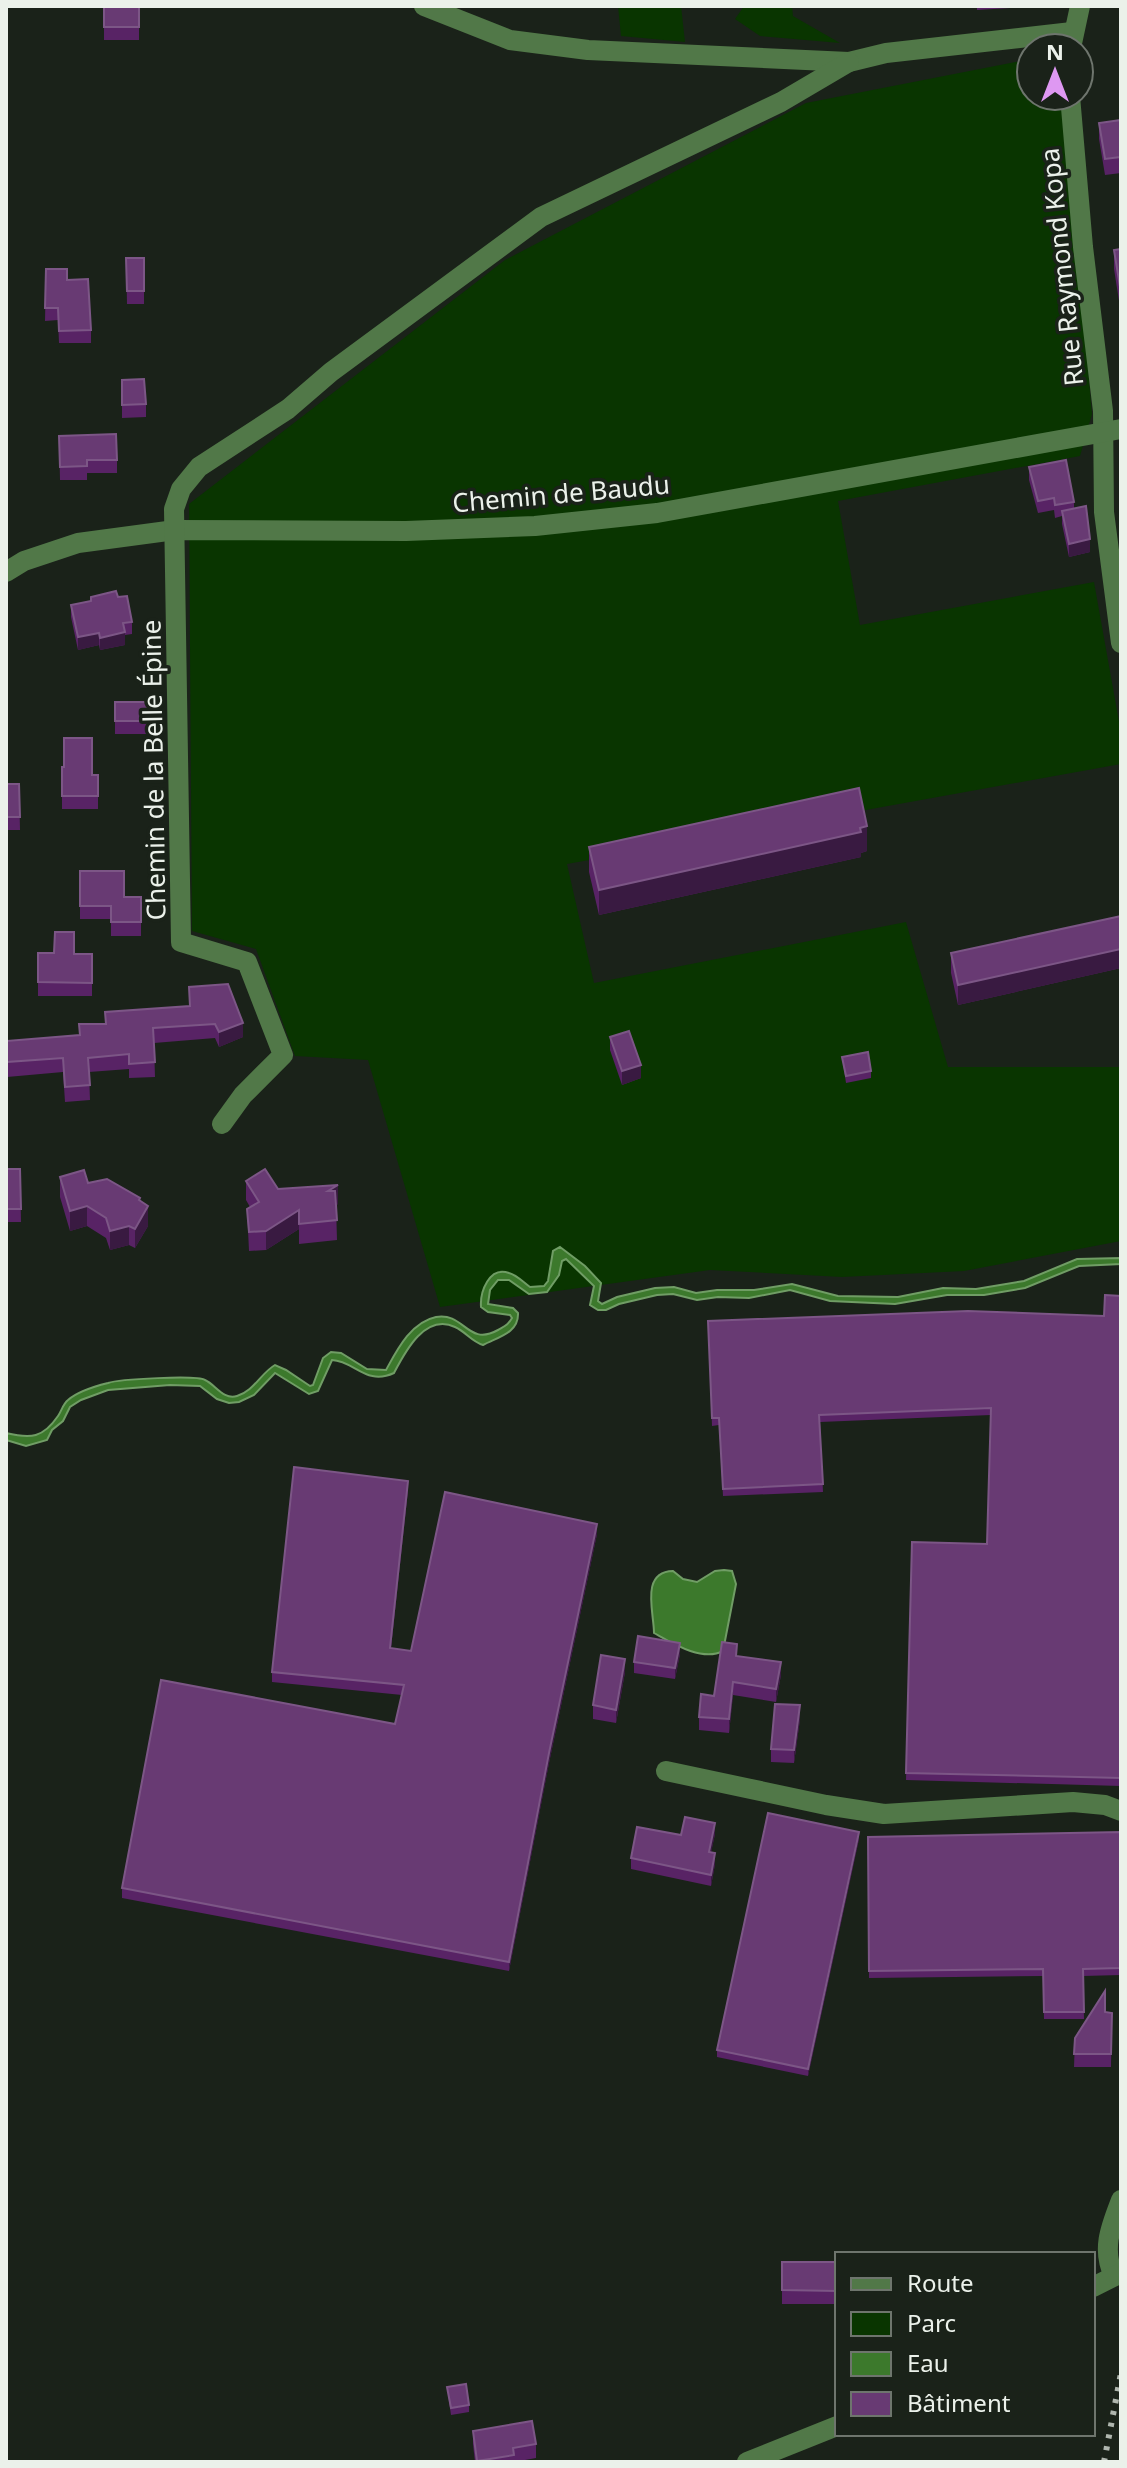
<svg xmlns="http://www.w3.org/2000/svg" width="1127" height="2468" font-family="'Noto Sans',sans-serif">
<rect width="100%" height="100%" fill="#1a2219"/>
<g fill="#093500">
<path d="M618 6H681L685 42 621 36Z"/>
<path d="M744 6H792L793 16 840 43 760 36 735 19Z"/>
<path d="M1031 59V96H1064L1092 414 1080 456 838 501 860 625 1094 582 1121 733V764L567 864 594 983 906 922 948 1067H1121V1241L964 1271 842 1277 710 1270 440 1307 368 1060 295 1056 256 949 192 931 189 504 505 260 806 103Z"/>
</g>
<g fill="#3c792c" stroke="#709d65" stroke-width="2">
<path d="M560 1247 585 1266 601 1283 598 1301 602 1304 617 1297 655 1288 674 1287 696 1293 717 1290H754L792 1284 838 1296 898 1297 943 1288 976 1289 1024 1281 1077 1259 1121 1258V1264L1079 1266 1025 1288 984 1295H947L895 1304 830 1301 790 1290 749 1298 718 1297 697 1300 673 1294 657 1295 619 1304 606 1310H598L590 1305 594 1286 566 1259 562 1261 559 1275 547 1292 529 1294 509 1280H498L490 1290 488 1304 513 1308 518 1313C519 1333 498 1337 483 1345 471 1341 466 1332 455 1327 425 1313 405 1352 394 1373 366 1386 355 1361 332 1360L318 1391 309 1394 275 1373 254 1395 239 1402 229 1403 217 1399 200 1386 170 1385 108 1390 81 1400 70 1407 63 1421 52 1430 47 1440 26 1446 6 1440V1433C31 1439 43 1438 58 1416 62 1410 63 1404 68 1400 77 1392 96 1386 108 1383 119 1379 197 1375 205 1380 216 1385 223 1400 237 1396 254 1391 261 1373 275 1365L286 1370 310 1386 313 1385 323 1358 331 1352 341 1353 367 1369 386 1370C397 1350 411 1322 436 1317 465 1312 467 1347 498 1330 505 1326 508 1325 512 1318L510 1315 488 1312 481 1307C480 1292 489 1266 509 1273 517 1275 524 1283 530 1287L544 1286 548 1281 553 1251Z"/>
<path d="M724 1570 732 1571 736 1584 723 1651C702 1662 672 1643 654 1633 654 1612 640 1572 673 1571L683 1579 697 1582 715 1571Z"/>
</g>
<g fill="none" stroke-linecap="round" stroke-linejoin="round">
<g stroke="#517848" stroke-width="20">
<path d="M424 6 510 40 588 50 849 62 886 53 1072 32"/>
<path d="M1071 48 1080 6"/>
<path d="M1070 96 1083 247 1103 411 1104 512 1121 643"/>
<path d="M6 572 24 561 78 543 175 530 406 531 535 526 657 513 1121 429"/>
<path d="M222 1124 243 1095 283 1055 247 962 181 942 174 509 181 489 199 467 288 409 331 372 541 217 781 102 849 62"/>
<path d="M666 1771 826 1805 884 1814 1073 1802 1105 1805 1121 1811"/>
<path d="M1114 2276C1101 2249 1111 2226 1121 2200"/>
<path d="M1093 2287 1121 2273"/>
<path d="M747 2462 837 2426"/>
</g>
<path stroke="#afb6ae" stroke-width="6" stroke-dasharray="4 8" stroke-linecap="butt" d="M1104 2462 1121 2373"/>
</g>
<g fill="#582365">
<rect x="104" y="6" width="35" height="34"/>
<path d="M977 6H1044L977 10Z"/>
<path d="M1121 120V175V173L1105 175 1099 139V123Z"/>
<path d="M1121 249V307H1120L1114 269V250Z"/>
<path d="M126 258H144V304H127Z"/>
<path d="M46 269 67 280 91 330V343H59L58 320 45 321Z"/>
<path d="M122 380 146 404V417L122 418Z"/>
<path d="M59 436 117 460V473H87V480H60Z"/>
<path d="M1029 467 1074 502V508L1090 552 1069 557 1062 524V516L1055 518 1054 510 1038 513 1029 480Z"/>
<path d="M118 597 132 622V634L125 635V645L100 650 99 645 78 650 71 617V605Z"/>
<rect x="115" y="702" width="34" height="32"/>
<path d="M62 767 92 775H98V809H62Z"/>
<path d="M6 784H19L20 830H6Z"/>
<path d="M589 847 867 851 861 853V857L599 915 589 872Z"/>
<path d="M80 871 124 897H141V936H111V919H80Z"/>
<path d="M1121 916V968L958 1005 951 973V953Z"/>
<path d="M38 953 92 954V996H38Z"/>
<path d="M189 987 243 1037 219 1047 215 1038 154 1043 155 1077 129 1078V1069L89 1072 90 1100 65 1102 63 1072 7 1077 6 1081V1023L7 1041 79 1035V1024H105V1012L189 1006Z"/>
<path d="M610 1037 641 1078 622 1085 610 1050Z"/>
<path d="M842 1057 871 1071V1078L846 1083Z"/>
<path d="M6 1169H20L21 1222H6Z"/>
<path d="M60 1177 88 1183 140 1201 148 1226 135 1248 129 1245 110 1250 106 1238 87 1226 70 1231 60 1197Z"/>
<path d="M246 1181 338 1204 336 1205 337 1240 299 1244V1229L266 1250 249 1251 247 1209 250 1207 246 1200Z"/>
<path d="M1121 1296V1786L906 1780 912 1542 987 1544 991 1415 820 1422 823 1492 723 1496 719 1425 712 1426 708 1321 1104 1316Z"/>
<path d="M408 1490 391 1648 411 1651 597 1534 549 1763 509 1971 122 1898V1888L395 1724 402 1695 272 1682V1672Z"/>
<path d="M680 1654 675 1679 634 1673V1662Z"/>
<path d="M737 1656 781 1675 776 1702 733 1695 729 1733 699 1730V1717L714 1696Z"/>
<path d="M625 1672 616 1723 593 1719V1705Z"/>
<path d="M800 1719 794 1763 771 1762V1749Z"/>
<path d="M1121 1832V1975L1083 1976 1084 2019H1044L1043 1976 869 1978 868 1837Z"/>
<path d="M715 1834 711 1852 715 1864 711 1886 631 1869V1858L681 1835Z"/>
<path d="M859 1839 808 2076 717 2057V2050Z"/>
<path d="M1105 2012 1112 2013 1111 2067H1074L1075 2038Z"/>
<rect x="782" y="2262" width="55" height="42"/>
<path d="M447 2387 469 2405V2412L451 2415Z"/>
<path d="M473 2431 536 2444V2458L514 2462H475L473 2444Z"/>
</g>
<g fill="#391a41">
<path d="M1090 539V552L1069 557V544Z"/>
<path d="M125 632V645L100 650V638Z"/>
<path d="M99 633V645L78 650V637Z"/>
<path d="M867 826V851L861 853V857L599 915V890Z"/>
<path d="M1121 949V968L958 1005V985Z"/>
<path d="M243 1023V1037L219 1047V1032Z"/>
<path d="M641 1065V1078L622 1085V1071Z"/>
<path d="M338 1185V1204L328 1211V1191Z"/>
<path d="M87 1206V1226L70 1231V1211Z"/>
<path d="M148 1206V1226L135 1248V1229Z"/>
<path d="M299 1210V1229L266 1250V1231Z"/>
<path d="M129 1226V1245L110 1250V1231Z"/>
<path d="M408 1481V1490L390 1657V1648Z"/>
<path d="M597 1524V1534L549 1763 509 1971V1962L549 1753Z"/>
<path d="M680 1643V1654L675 1679V1668Z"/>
<path d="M625 1659V1672L616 1723V1710Z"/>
<path d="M781 1662V1675L776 1702V1689Z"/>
<path d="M733 1682V1695L729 1733V1719Z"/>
<path d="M800 1705V1719L794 1763V1750Z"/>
<path d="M715 1823V1834L709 1863V1852Z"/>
<path d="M859 1832V1839L808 2076V2069Z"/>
<path d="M715 1853V1864L711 1886V1875Z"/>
</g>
<g fill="#683a73" stroke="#7c5686" stroke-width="2">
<rect x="104" y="6" width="35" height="21"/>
<path d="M1121 120V158V157L1105 159 1099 123Z"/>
<path d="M1121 249V287H1120L1114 250Z"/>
<path d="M126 258H144V291H127Z"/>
<path d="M46 269H67V280L88 279 91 330 59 331 58 308H45Z"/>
<path d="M144 379 146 404 122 405V380Z"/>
<path d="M116 434 117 460H87V466L60 467 59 436Z"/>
<path d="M1066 460 1074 502 1055 505 1054 498 1038 501 1029 467Z"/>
<path d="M1086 506 1090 539 1069 544 1062 511Z"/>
<path d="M116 591 118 597 127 596 132 622 123 623 125 632 100 638 99 633 78 637 71 605 91 601V597Z"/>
<rect x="115" y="702" width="34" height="19"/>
<path d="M64 738H92V775H98V796H62V767H64Z"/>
<path d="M6 784H19L20 817H6Z"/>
<path d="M859 788 867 826 860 828 861 832 599 890 589 847Z"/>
<path d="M80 871H124V897H141V922H111V906H80Z"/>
<path d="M1121 916V949L958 985 951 953Z"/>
<path d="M55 932H74V954H92V983L38 982V953H54Z"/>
<path d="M228 984 243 1023 219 1032 215 1024 153 1028 155 1062 129 1064V1054L88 1058 90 1085 65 1087 63 1058 7 1062 6 1067V1023H7V1041L80 1035 79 1024H106L105 1012 190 1006 189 987Z"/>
<path d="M629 1031 641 1065 622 1071 610 1037Z"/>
<path d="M868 1052 871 1071 846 1076 842 1057Z"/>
<path d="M6 1169H20L21 1209H6Z"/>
<path d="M265 1169 278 1189 338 1185 328 1191H335L337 1220 299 1224V1210L266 1231 249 1232 247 1209 259 1202 246 1181Z"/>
<path d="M84 1170 88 1183 107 1179 140 1198 139 1200 148 1206 135 1229 129 1226 110 1231 106 1218 87 1206 70 1211 60 1177Z"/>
<path d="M1105 1295 1121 1296V1778L906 1773 912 1542 987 1544 991 1408 819 1415 823 1484 723 1489 719 1418H712L708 1321 968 1311 1104 1316Z"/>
<path d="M294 1467 408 1481 390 1648 411 1651 445 1492 597 1524 549 1753 509 1962 122 1888 161 1680 395 1724 404 1685 272 1672Z"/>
<path d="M638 1636 680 1643 675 1668 634 1662Z"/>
<path d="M722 1642 737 1644 736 1656 781 1662 776 1689 733 1682 729 1719 699 1717 701 1694 714 1696Z"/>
<path d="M601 1655 625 1659 616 1710 593 1705Z"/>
<path d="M775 1704 800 1705 794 1750 771 1749Z"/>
<path d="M768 1813 859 1832 808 2069 717 2050Z"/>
<path d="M685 1817 715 1823 709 1852 715 1853 711 1875 631 1858 637 1827 681 1835Z"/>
<path d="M1121 1832V1968L1083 1969 1084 2012H1044L1043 1969 869 1971 868 1837Z"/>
<path d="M1105 1991V2012L1112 2013 1111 2054H1074L1075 2038Z"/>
<path d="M782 2262H837V2291L782 2290Z"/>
<path d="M466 2384 469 2405 451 2408 447 2387Z"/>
<path d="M532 2421 536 2444 513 2448 514 2455 477 2461 473 2431Z"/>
</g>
<g text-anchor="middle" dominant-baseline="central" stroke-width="7" stroke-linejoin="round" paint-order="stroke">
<g font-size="26" fill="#ebf1ea" stroke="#1a2219">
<text transform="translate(1061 267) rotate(-96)">Rue Raymond Kopa</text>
<text transform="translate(561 493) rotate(-5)">Chemin de Baudu</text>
<text transform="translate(153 770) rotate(-91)">Chemin de la Belle Épine</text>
</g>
</g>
<rect width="1127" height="2468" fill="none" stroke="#ebf1ea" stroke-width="16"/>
<rect x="835" y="2252" width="260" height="184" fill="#1a2219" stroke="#6e756d" stroke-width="2"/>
<rect x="851" y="2278" width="40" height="12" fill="#517848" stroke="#6e756d" stroke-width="2"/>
<text x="907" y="2292" font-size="24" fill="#ebf1ea">Route</text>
<rect x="851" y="2312" width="40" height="24" fill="#093500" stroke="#6e756d" stroke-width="2"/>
<text x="907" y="2332" font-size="24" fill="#ebf1ea">Parc</text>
<rect x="851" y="2352" width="40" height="24" fill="#3c792c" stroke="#6e756d" stroke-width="2"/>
<text x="907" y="2372" font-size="24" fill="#ebf1ea">Eau</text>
<rect x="851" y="2392" width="40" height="24" fill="#683a73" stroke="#6e756d" stroke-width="2"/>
<text x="907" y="2412" font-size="24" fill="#ebf1ea">Bâtiment</text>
<g transform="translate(1055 72)"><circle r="38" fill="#1a2219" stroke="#6e756d" stroke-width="2"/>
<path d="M0-6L14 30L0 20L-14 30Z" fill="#de98f2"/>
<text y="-12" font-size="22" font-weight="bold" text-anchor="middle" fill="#ebf1ea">N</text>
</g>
</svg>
